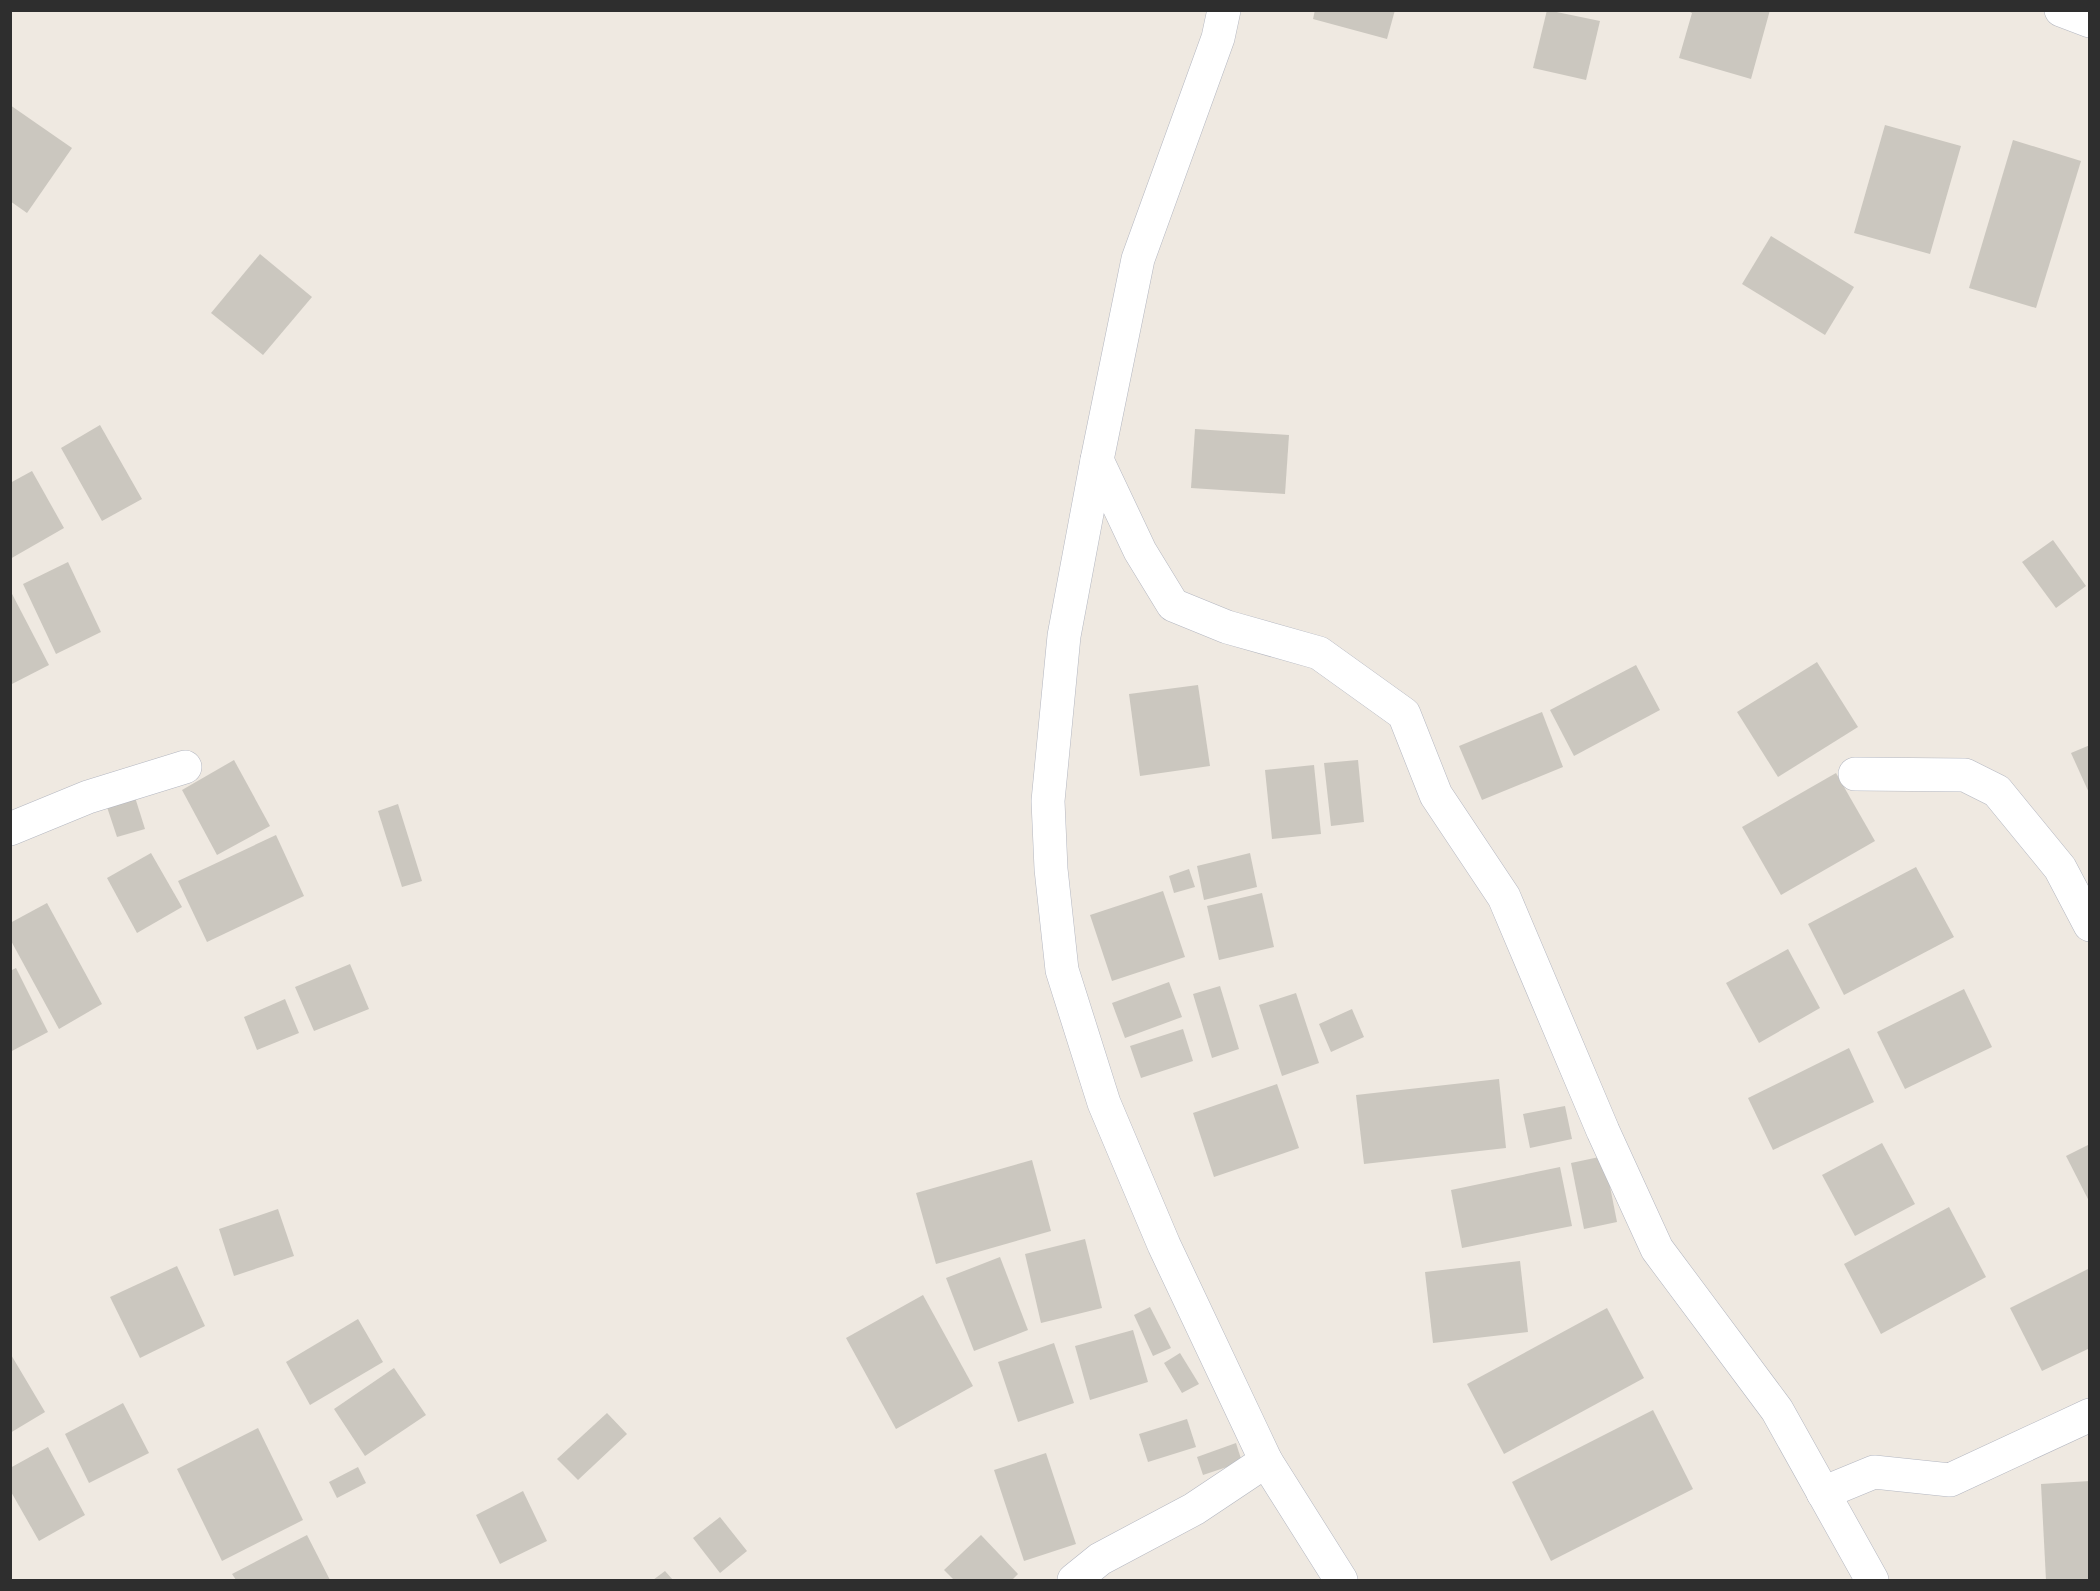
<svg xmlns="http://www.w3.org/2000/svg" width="2100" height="1591" font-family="'Asap Condensed',sans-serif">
<rect width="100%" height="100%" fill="#efe9e1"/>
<g fill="#cbc7bf">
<path d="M1315 10H1395L1387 39 1313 19Z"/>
<path d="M1547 10 1600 21 1586 80 1533 68Z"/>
<path d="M1686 10H1770L1751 79 1679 58 1692 13Z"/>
<path d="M10 105 72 148 27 213 10 201Z"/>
<path d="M1885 125 1961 146 1930 254 1854 233Z"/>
<path d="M2013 140 2081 161 2036 308 1969 288Z"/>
<path d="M1771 236 1854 287 1825 335 1742 284Z"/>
<path d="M260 254 312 297 263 355 211 313Z"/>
<path d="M100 425 142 499 102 521 61 448Z"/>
<path d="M1195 429 1289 435 1285 494 1191 488Z"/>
<path d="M32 471 64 528 10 559V483Z"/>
<path d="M2053 540 2086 586 2056 608 2022 562Z"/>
<path d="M68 562 101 632 56 654 23 584Z"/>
<path d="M10 590 49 665 10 685Z"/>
<path d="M1817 662 1858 727 1778 777 1737 712Z"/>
<path d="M1636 665 1660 710 1574 756 1550 710Z"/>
<path d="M1198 685 1210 766 1140 776 1129 694Z"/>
<path d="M1542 712 1563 767 1482 800 1459 746Z"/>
<path d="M2090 745V795L2071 753Z"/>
<path d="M234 760 270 826 217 855 182 790Z"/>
<path d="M1358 760 1364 822 1331 826 1324 763Z"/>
<path d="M1314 765 1321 834 1272 839 1265 770Z"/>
<path d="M1836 773 1875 841 1781 895 1742 827Z"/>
<path d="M134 794 145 829 117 837 106 804Z"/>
<path d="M398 804 422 881 402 887 378 811Z"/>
<path d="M276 835 304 896 207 942 178 881Z"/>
<path d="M151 853 182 907 137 933 107 878Z"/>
<path d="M1250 853 1257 887 1204 900 1197 866Z"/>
<path d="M1916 867 1954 937 1844 995 1808 924Z"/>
<path d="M1189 869 1195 887 1174 893 1169 876Z"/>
<path d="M1163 891 1185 957 1112 981 1090 915Z"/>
<path d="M1262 893 1274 947 1219 960 1207 906Z"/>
<path d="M47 903 102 1004 59 1029 10 939V923Z"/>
<path d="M1788 949 1820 1008 1759 1043 1726 983Z"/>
<path d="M350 964 369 1009 314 1031 295 987Z"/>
<path d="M16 968 48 1032 10 1052V971Z"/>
<path d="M1169 982 1182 1017 1125 1038 1112 1003Z"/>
<path d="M1220 986 1239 1049 1212 1058 1193 994Z"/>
<path d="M1964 989 1992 1047 1905 1089 1877 1032Z"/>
<path d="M1296 993 1319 1063 1282 1076 1259 1005Z"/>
<path d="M285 999 299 1033 257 1050 244 1017Z"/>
<path d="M1352 1009 1364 1037 1331 1052 1319 1024Z"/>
<path d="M1183 1029 1193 1061 1141 1078 1130 1046Z"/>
<path d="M1849 1048 1874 1102 1773 1150 1748 1098Z"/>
<path d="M1499 1079 1506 1148 1364 1164 1356 1095Z"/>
<path d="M1277 1084 1299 1148 1214 1177 1193 1113Z"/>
<path d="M1565 1106 1572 1139 1530 1148 1523 1114Z"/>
<path d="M1882 1143 1915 1204 1855 1236 1822 1175Z"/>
<path d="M2090 1144V1203L2066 1156Z"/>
<path d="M1604 1156 1617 1222 1584 1229 1571 1163Z"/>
<path d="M1032 1160 1051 1231 936 1264 916 1193Z"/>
<path d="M1560 1167 1572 1226 1462 1248 1451 1190Z"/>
<path d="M1949 1207 1986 1277 1881 1334 1844 1264Z"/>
<path d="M278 1209 294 1256 234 1276 219 1229Z"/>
<path d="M1085 1239 1102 1308 1041 1323 1025 1254Z"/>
<path d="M1000 1257 1028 1330 974 1351 946 1278Z"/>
<path d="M1520 1261 1528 1332 1433 1343 1425 1272Z"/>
<path d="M177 1266 205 1326 140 1358 110 1297Z"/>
<path d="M2090 1268V1348L2042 1371 2010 1308Z"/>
<path d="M923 1295 973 1386 896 1429 846 1338Z"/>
<path d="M1150 1307 1171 1348 1153 1356 1134 1315Z"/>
<path d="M1607 1308 1644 1378 1504 1454 1467 1384Z"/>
<path d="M358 1319 383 1362 310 1405 286 1362Z"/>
<path d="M1133 1330 1148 1382 1090 1400 1075 1346Z"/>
<path d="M1054 1343 1074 1403 1018 1422 998 1362Z"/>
<path d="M10 1353 45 1412 10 1433Z"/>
<path d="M1180 1353 1199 1384 1182 1393 1164 1363Z"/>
<path d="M394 1368 426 1415 365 1456 334 1409Z"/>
<path d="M123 1403 149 1453 89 1483 65 1434Z"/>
<path d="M1653 1410 1693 1489 1551 1561 1512 1482Z"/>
<path d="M607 1413 627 1434 578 1480 557 1459Z"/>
<path d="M1187 1419 1196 1447 1148 1462 1139 1434Z"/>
<path d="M258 1428 303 1520 222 1561 177 1469Z"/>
<path d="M1236 1443 1242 1462 1203 1475 1197 1457Z"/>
<path d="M48 1447 85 1515 39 1541 10 1490V1468Z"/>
<path d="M1046 1453 1076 1544 1024 1561 994 1470Z"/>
<path d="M358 1467 366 1483 337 1498 329 1482Z"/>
<path d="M2090 1481V1580H2046L2041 1484Z"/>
<path d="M523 1491 547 1541 500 1564 476 1515Z"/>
<path d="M720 1517 747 1551 720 1573 693 1538Z"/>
<path d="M307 1535 330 1580H236L232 1574Z"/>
<path d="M981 1535 1018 1574 1012 1580H954L944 1570Z"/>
<path d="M665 1571 673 1580H653Z"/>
</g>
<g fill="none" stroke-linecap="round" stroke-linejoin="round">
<defs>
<g id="street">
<path d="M1224 10 1218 38 1138 259 1097 460 1064 636 1048 801 1051 869 1062 970 1104 1103 1164 1245 1266 1461 1341 1580"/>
<path d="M2061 10 2090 21"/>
<path d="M1097 460 1140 551 1173 605 1227 627 1319 653 1404 714 1436 795 1504 897 1603 1131 1657 1249 1777 1410 1872 1580"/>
<path d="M1855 774 1965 775 1997 791 2060 868 2090 925"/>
<path d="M10 829 88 797 185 767"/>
<path d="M1823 1493 1874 1472 1950 1480 2090 1415"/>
<path d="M1074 1580 1100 1559 1194 1509 1266 1461"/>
</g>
</defs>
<use href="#street" stroke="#b4b7c1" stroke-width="34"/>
<use href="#street" stroke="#fff" stroke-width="33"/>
</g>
<rect width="2100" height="1591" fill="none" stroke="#2e2e2e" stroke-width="24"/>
</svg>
